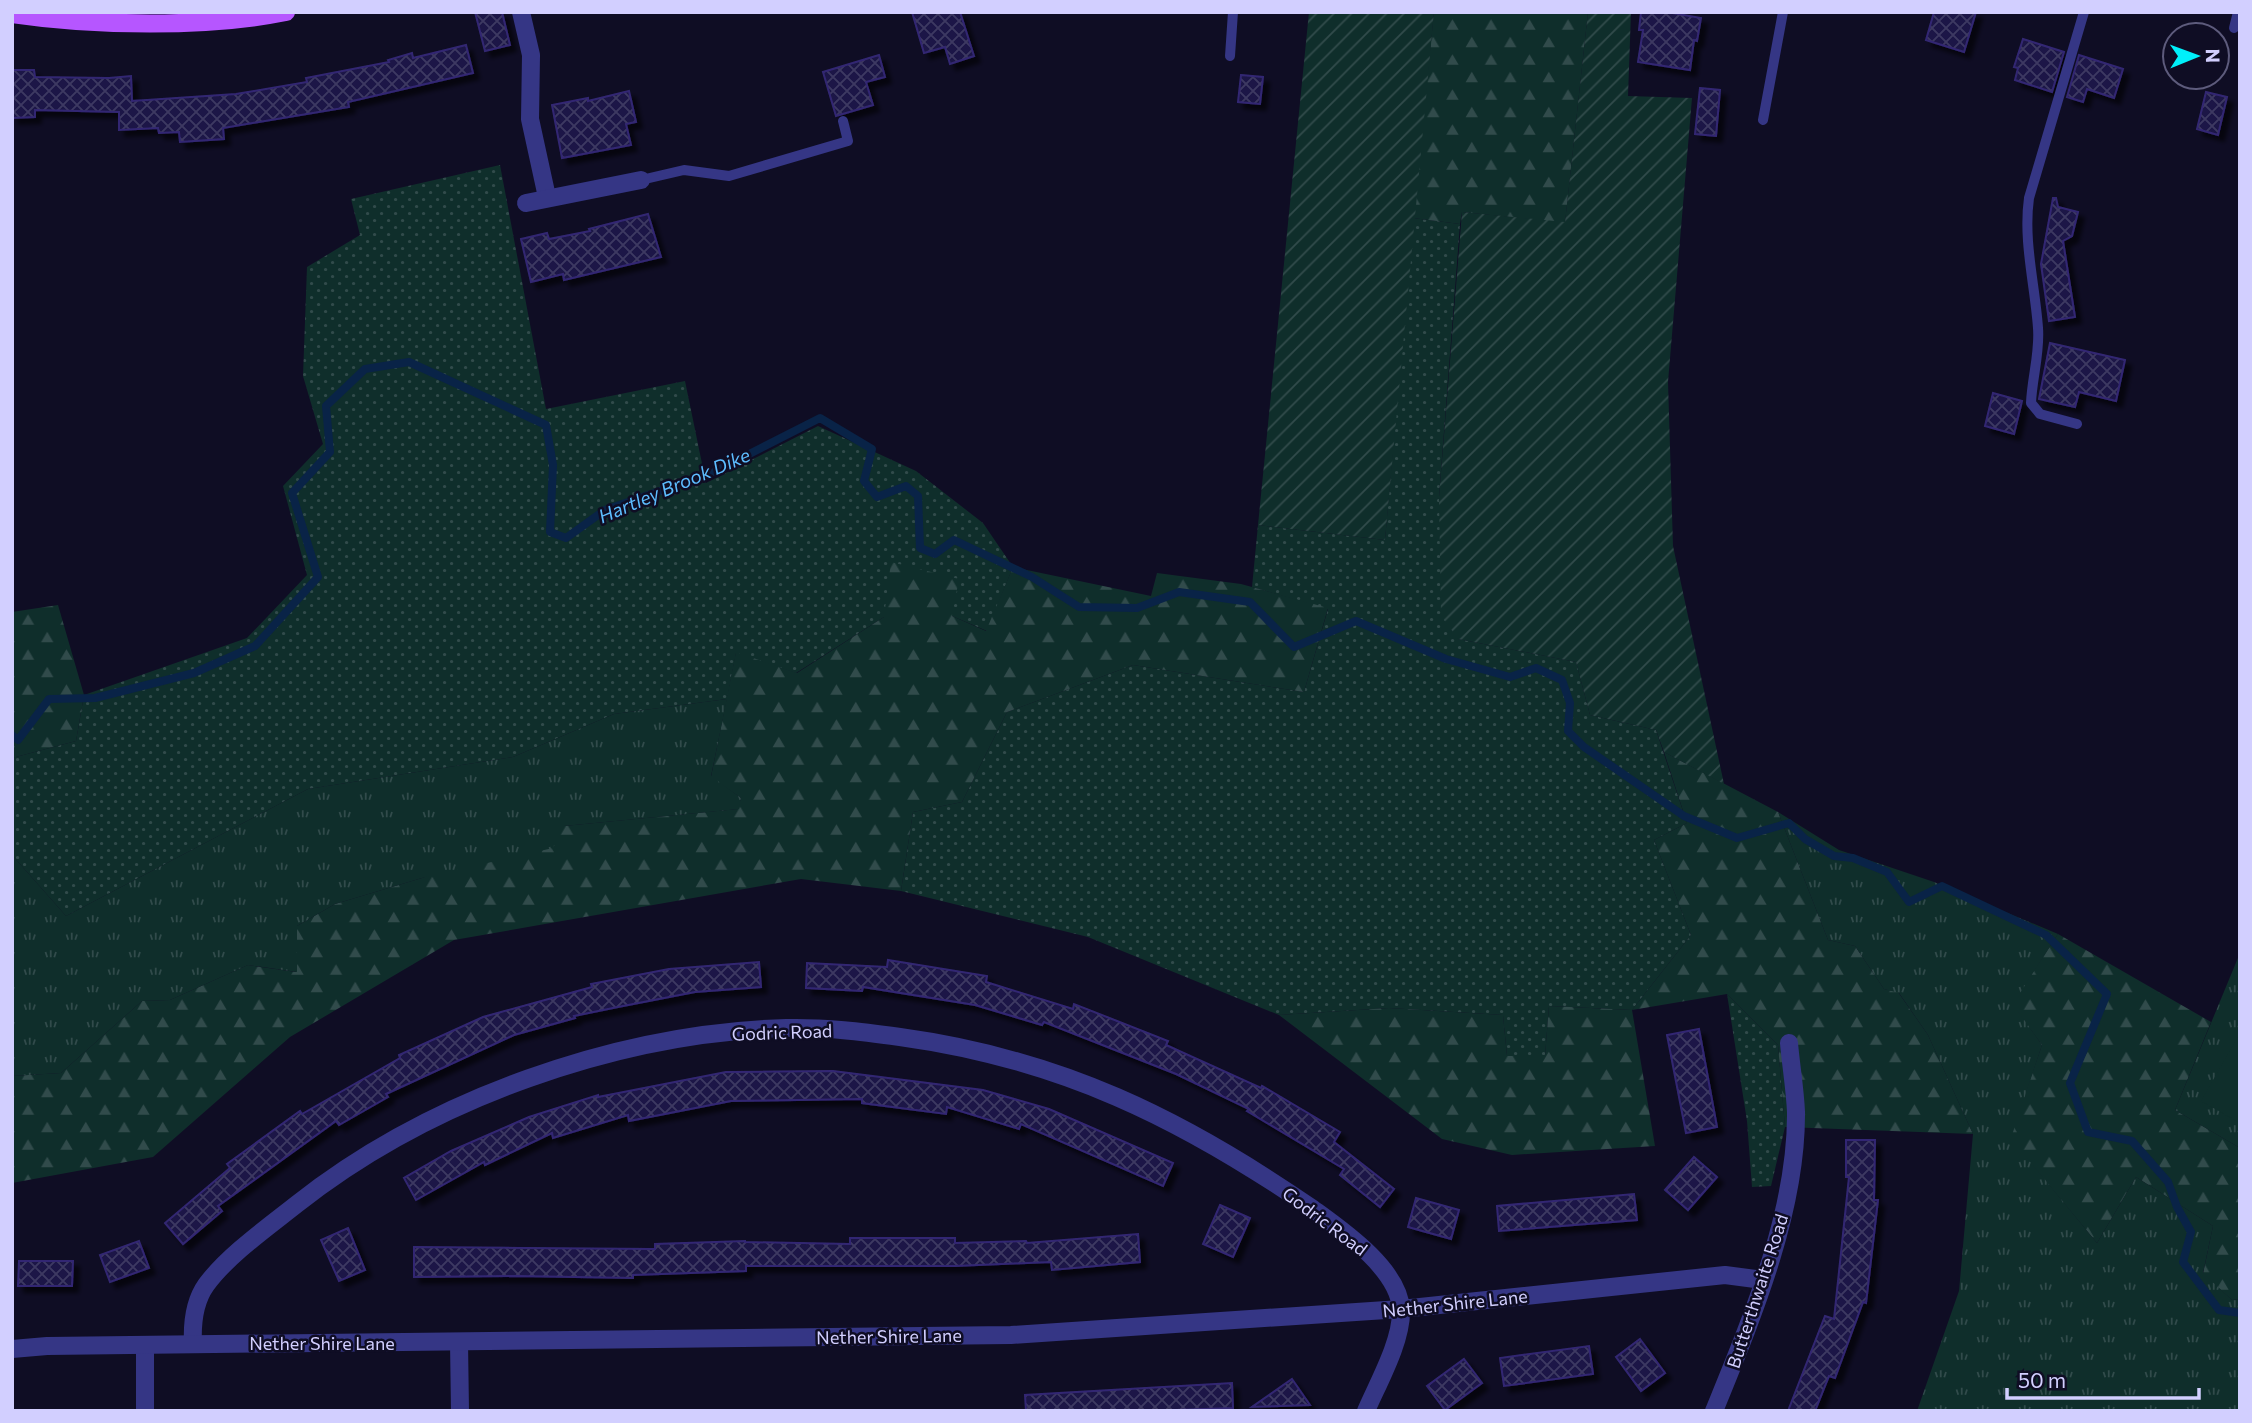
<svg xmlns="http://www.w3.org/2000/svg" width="2252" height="1423" font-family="Commissioner,sans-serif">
<defs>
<pattern id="grass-dots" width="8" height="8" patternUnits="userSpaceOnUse" patternTransform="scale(1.75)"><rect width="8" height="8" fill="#0f2e2b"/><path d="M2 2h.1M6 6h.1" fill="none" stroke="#314b4b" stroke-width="1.8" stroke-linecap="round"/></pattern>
<pattern id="forest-firs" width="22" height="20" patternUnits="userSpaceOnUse" patternTransform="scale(1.75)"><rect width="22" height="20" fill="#0f2e2b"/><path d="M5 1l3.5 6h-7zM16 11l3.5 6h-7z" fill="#314b4b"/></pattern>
<pattern id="park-tufts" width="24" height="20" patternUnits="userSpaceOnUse" patternTransform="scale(1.75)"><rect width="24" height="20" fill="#0f2e2b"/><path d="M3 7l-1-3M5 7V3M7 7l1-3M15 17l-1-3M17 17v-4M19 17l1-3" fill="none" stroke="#314b4b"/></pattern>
<pattern id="garden-furrows" width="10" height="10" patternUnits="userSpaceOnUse" patternTransform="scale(1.75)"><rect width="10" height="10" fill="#0f2e2b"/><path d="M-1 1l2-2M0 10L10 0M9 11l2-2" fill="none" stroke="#314b4b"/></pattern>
<pattern id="building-cross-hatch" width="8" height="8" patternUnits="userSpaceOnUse" patternTransform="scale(1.75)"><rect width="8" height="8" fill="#1e1846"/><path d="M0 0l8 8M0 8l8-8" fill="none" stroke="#3e3962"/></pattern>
<filter id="shadow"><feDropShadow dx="6" dy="6" stdDeviation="2" flood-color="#0009"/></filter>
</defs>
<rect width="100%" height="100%" fill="#0f0d24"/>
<g fill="url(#grass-dots)">
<path d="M500 165 546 409 685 381 706 483 818 426 916 471 983 523 1013 567 987 631 952 616 884 617 796 673 736 653 727 699 614 714 513 757 308 789 66 916 12 855V758L76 741 84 695 247 638 307 575 283 486 323 444 303 376 307 267 360 235 351 199Z"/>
<path d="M1413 218 1460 224 1439 497 1458 639 1576 662 1590 715 1656 730 1687 823 1654 840 1691 935 1632 1010 1549 1006 1545 1056H1507L1503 1015 1389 1008 1279 1015 1088 937 901 891 913 812 962 802 1007 712 1133 665 1304 692 1328 609 1252 587 1258 525 1385 540Z"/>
<path d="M1727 994 1778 1045 1785 1127 1771 1186 1752 1187 1747 1121Z"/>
</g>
<g fill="url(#forest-firs)">
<path d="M1434 12H1588L1565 223 1462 212 1460 224 1413 218Z"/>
<path d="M891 562 959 579 952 616 986 631 1013 567 1151 596 1157 573 1241 584 1328 608 1304 692 1133 665 1007 712 962 802 913 812 901 891 801 879 454 940 290 1037 153 1157 12 1183V1076L61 1073 142 1001 170 1000 248 965 296 972 297 926 335 904 422 878 564 826 738 809 741 798 711 777 736 652 797 673 884 617Z"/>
<path d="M58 605 84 695 76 741 12 758V612Z"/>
<path d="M1664 752 1778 812 1828 940 1855 946 1884 989 1898 992 1928 1035 1973 1134 1785 1127 1778 1045 1727 994 1632 1010 1655 1146 1512 1155 1442 1139 1279 1015 1389 1008 1503 1015 1507 1056H1545L1549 1006 1632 1010 1691 935 1654 840 1687 823Z"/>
<path d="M2058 934 2211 1022 2175 1110 2240 1148V1299L2232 1300 2203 1274 2213 1226 2136 1177 2097 1243 2010 1138 2042 1045 2012 1004Z"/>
</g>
<g fill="url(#park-tufts)">
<path d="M727 699 711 776 741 798 739 809 564 826 553 848 422 878 335 904 297 926V972L248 965 170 1000 142 1001 61 1073 12 1076V855L66 916 308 789 513 757 614 714Z"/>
<path d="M1778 812 1839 850 1934 882 2058 934 2013 1004 2042 1045 2011 1138 2097 1243 2136 1177 2213 1226 2203 1273 2232 1300 2240 1299V1411H1917L1959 1291 1973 1134 1928 1035 1899 993 1884 989 1855 946 1828 940Z"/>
<path d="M2240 953V1148L2175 1110Z"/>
</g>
<g fill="url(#garden-furrows)">
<path d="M1309 12H1434L1385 540 1258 525Z"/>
<path d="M1588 12H1631L1628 96 1692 98 1668 382 1673 546 1724 784 1664 752 1656 730 1590 715 1576 662 1458 639 1441 615 1439 497 1462 212 1565 222Z"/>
</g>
<path fill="#0f2e2b" d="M2240 1033V1123L2201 1101Z"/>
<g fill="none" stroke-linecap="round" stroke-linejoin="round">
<path stroke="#092347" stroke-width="8" d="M12 735 18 740 49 699 95 698 194 673 255 646 318 577 292 493 330 452 326 406 365 369 409 362 546 425 553 465 550 532 566 538 605 510 712 473 820 418 872 449 864 481 877 497 906 486 918 496 920 548 935 554 954 540 1032 577 1079 607 1137 608 1179 592 1250 602 1294 647 1356 621 1446 659 1510 677 1536 668 1562 680 1570 703 1568 731 1584 747 1684 816 1737 838 1789 823 1805 839 1834 856 1853 858 1887 872 1909 902 1942 886 2046 935 2107 994 2070 1083 2088 1132 2132 1141 2168 1182 2177 1207 2191 1232 2183 1262 2219 1310 2240 1313"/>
</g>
<g fill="url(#building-cross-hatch)" stroke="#332873" stroke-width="2" filter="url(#shadow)">
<path d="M475 12H502L510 45 485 51Z"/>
<path d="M912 12H960L974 56 950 64 945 47 924 53Z"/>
<path d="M1641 12H1667L1701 18 1697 41 1694 40 1690 70 1638 62 1643 30H1639Z"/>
<path d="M1934 12H1976L1964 52 1926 40Z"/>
<path d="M2023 39 2064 52 2052 92 2015 80 2018 68 2014 67Z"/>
<path d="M466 45 473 73 348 102 349 107 223 128 224 139 180 142 179 132 159 133 158 128 119 130V112L35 110V117L12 118V70H34L35 77 109 78 131 76 132 101 236 94 307 82 306 78 389 62 388 60 412 53 413 58Z"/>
<path d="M879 55 885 77 866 82 873 105 836 116 823 72Z"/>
<path d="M2079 55 2123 69 2114 98 2087 89 2083 102 2067 97Z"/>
<path d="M1241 75 1263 77 1260 104 1238 102Z"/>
<path d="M1700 88 1720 90 1716 136 1695 134Z"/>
<path d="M629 91 636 122 626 124 631 145 562 158 552 105 588 98V101Z"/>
<path d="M2206 92 2227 97 2218 135 2197 129Z"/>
<path d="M2053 198H2056L2058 207 2078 212 2072 236 2063 241 2075 317 2049 321 2041 264Z"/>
<path d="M648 214 661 257 564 280 563 274 531 282 521 239 547 233 549 239 590 231 589 229Z"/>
<path d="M2050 343 2125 360 2116 401 2079 392 2075 407 2039 399Z"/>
<path d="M1993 393 2022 401 2014 434 1985 426Z"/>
<path d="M888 960 987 976 986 982 1073 1009 1074 1004 1168 1041 1166 1045 1261 1088 1262 1086 1340 1132 1334 1142 1394 1189 1380 1207 1340 1175 1344 1169 1247 1111 1249 1109 1176 1074 1044 1022 1042 1025 975 1005 863 987 862 991 806 988 807 963 887 967Z"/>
<path d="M759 962 761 987 695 992 618 1007 574 1016 575 1018 514 1035 386 1094 388 1097 339 1125 336 1121 218 1206 222 1211 183 1244 165 1223 230 1168 227 1164 300 1111 302 1114 400 1058 399 1055 483 1017 592 987 591 984 669 969Z"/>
<path d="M1699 1029 1717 1127 1686 1133 1667 1035Z"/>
<path d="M833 1071 983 1090 1049 1109 1173 1163 1163 1186 1021 1124 1019 1129 947 1107 946 1114 862 1103V1099L731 1101 629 1121 628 1115 553 1138 552 1133 485 1165 484 1162 416 1200 404 1178 451 1151 529 1117 598 1095V1097L726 1072Z"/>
<path d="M1846 1140H1875L1874 1200H1878L1866 1303 1863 1302 1835 1378 1829 1376 1815 1411H1788L1825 1316 1834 1319 1849 1177H1846Z"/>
<path d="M1694 1157 1717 1177 1688 1210 1665 1190Z"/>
<path d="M1634 1194 1637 1220 1499 1231 1497 1206Z"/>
<path d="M1416 1198 1459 1210 1451 1239 1408 1227Z"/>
<path d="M1220 1205 1250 1218 1233 1257 1203 1244Z"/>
<path d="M348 1228 365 1270 339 1281 321 1240Z"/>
<path d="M1138 1234 1140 1262 1052 1270 1051 1262 955 1266H746V1271L633 1275V1278L517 1276 414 1277V1247L655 1249V1244L745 1241V1242L850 1244V1238H955V1243L1026 1241 1027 1243Z"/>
<path d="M139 1241 149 1268 110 1282 100 1255Z"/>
<path d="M19 1261H73L72 1286H18Z"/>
<path d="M1640 1339 1665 1373 1641 1391 1616 1357Z"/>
<path d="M1589 1346 1593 1374 1504 1386 1500 1358Z"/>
<path d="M1464 1359 1482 1383 1445 1410 1427 1386Z"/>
<path d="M1292 1379 1310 1405 1252 1407Z"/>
<path d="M1232 1383 1233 1408 1146 1411H1026L1025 1395Z"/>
</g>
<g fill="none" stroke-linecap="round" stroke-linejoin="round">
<g stroke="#353685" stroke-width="10">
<path d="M2234 28 2238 12"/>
<path d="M1230 56 1233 12"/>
<path d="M1763 120 1783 12"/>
<path d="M641 180 684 170 729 176 848 141 843 121"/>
<path d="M2077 424 2040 414 2031 403C2032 378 2040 353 2038 328 2035 285 2023 241 2029 198L2084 12"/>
</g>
<g stroke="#353685" stroke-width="18">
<path d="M521 12 531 55 530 119 547 197"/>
<path d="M526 203 641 180"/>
<path d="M459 1342 460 1411"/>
<path d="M193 1344C192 1324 194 1302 206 1285 227 1256 268 1227 297 1204 430 1099 617 1033 786 1028 825 1027 863 1032 900 1037 1060 1059 1181 1118 1313 1209 1342 1230 1400 1270 1401 1310 1402 1341 1378 1383 1366 1411"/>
<path d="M145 1345V1411"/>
<path d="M12 1349 47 1346 1011 1335 1401 1309 1725 1275 1763 1280"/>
<path d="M1714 1411C1751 1320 1797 1212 1796 1112 1795 1089 1791 1066 1789 1043"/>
</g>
<path stroke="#b656ff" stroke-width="18" d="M12 14C93 26 207 28 286 12"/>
</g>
<g text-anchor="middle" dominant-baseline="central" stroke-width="5" stroke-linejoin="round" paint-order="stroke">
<g font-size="18" fill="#d2cfff" stroke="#0f0d24">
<text transform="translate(782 1032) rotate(-2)">Godric Road</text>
<text transform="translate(1325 1221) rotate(37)">Godric Road</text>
<text transform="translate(1757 1291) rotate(-72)">Butterthwaite Road</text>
<text transform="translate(1455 1303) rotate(-6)">Nether Shire Lane</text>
<text transform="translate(889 1336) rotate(-1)">Nether Shire Lane</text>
<text x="322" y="1343">Nether Shire Lane</text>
</g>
<g font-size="19" font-style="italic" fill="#5dbdff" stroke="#0f0d24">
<text transform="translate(674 485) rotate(-23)">Hartley Brook Dike</text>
</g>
</g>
<rect width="2252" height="1423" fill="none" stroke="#d2cfff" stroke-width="28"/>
<g transform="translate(2196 56) rotate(89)"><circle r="33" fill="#0f0d24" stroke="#5d5b7c" stroke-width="2"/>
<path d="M0-5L12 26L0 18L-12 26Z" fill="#00f0fa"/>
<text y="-10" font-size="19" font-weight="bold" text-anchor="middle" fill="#d2cfff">N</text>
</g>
<path d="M2007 1388v10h192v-10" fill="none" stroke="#d2cfff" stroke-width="3.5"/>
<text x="2018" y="1388" font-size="21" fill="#d2cfff" stroke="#0f0d24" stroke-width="5" paint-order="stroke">50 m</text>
</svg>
